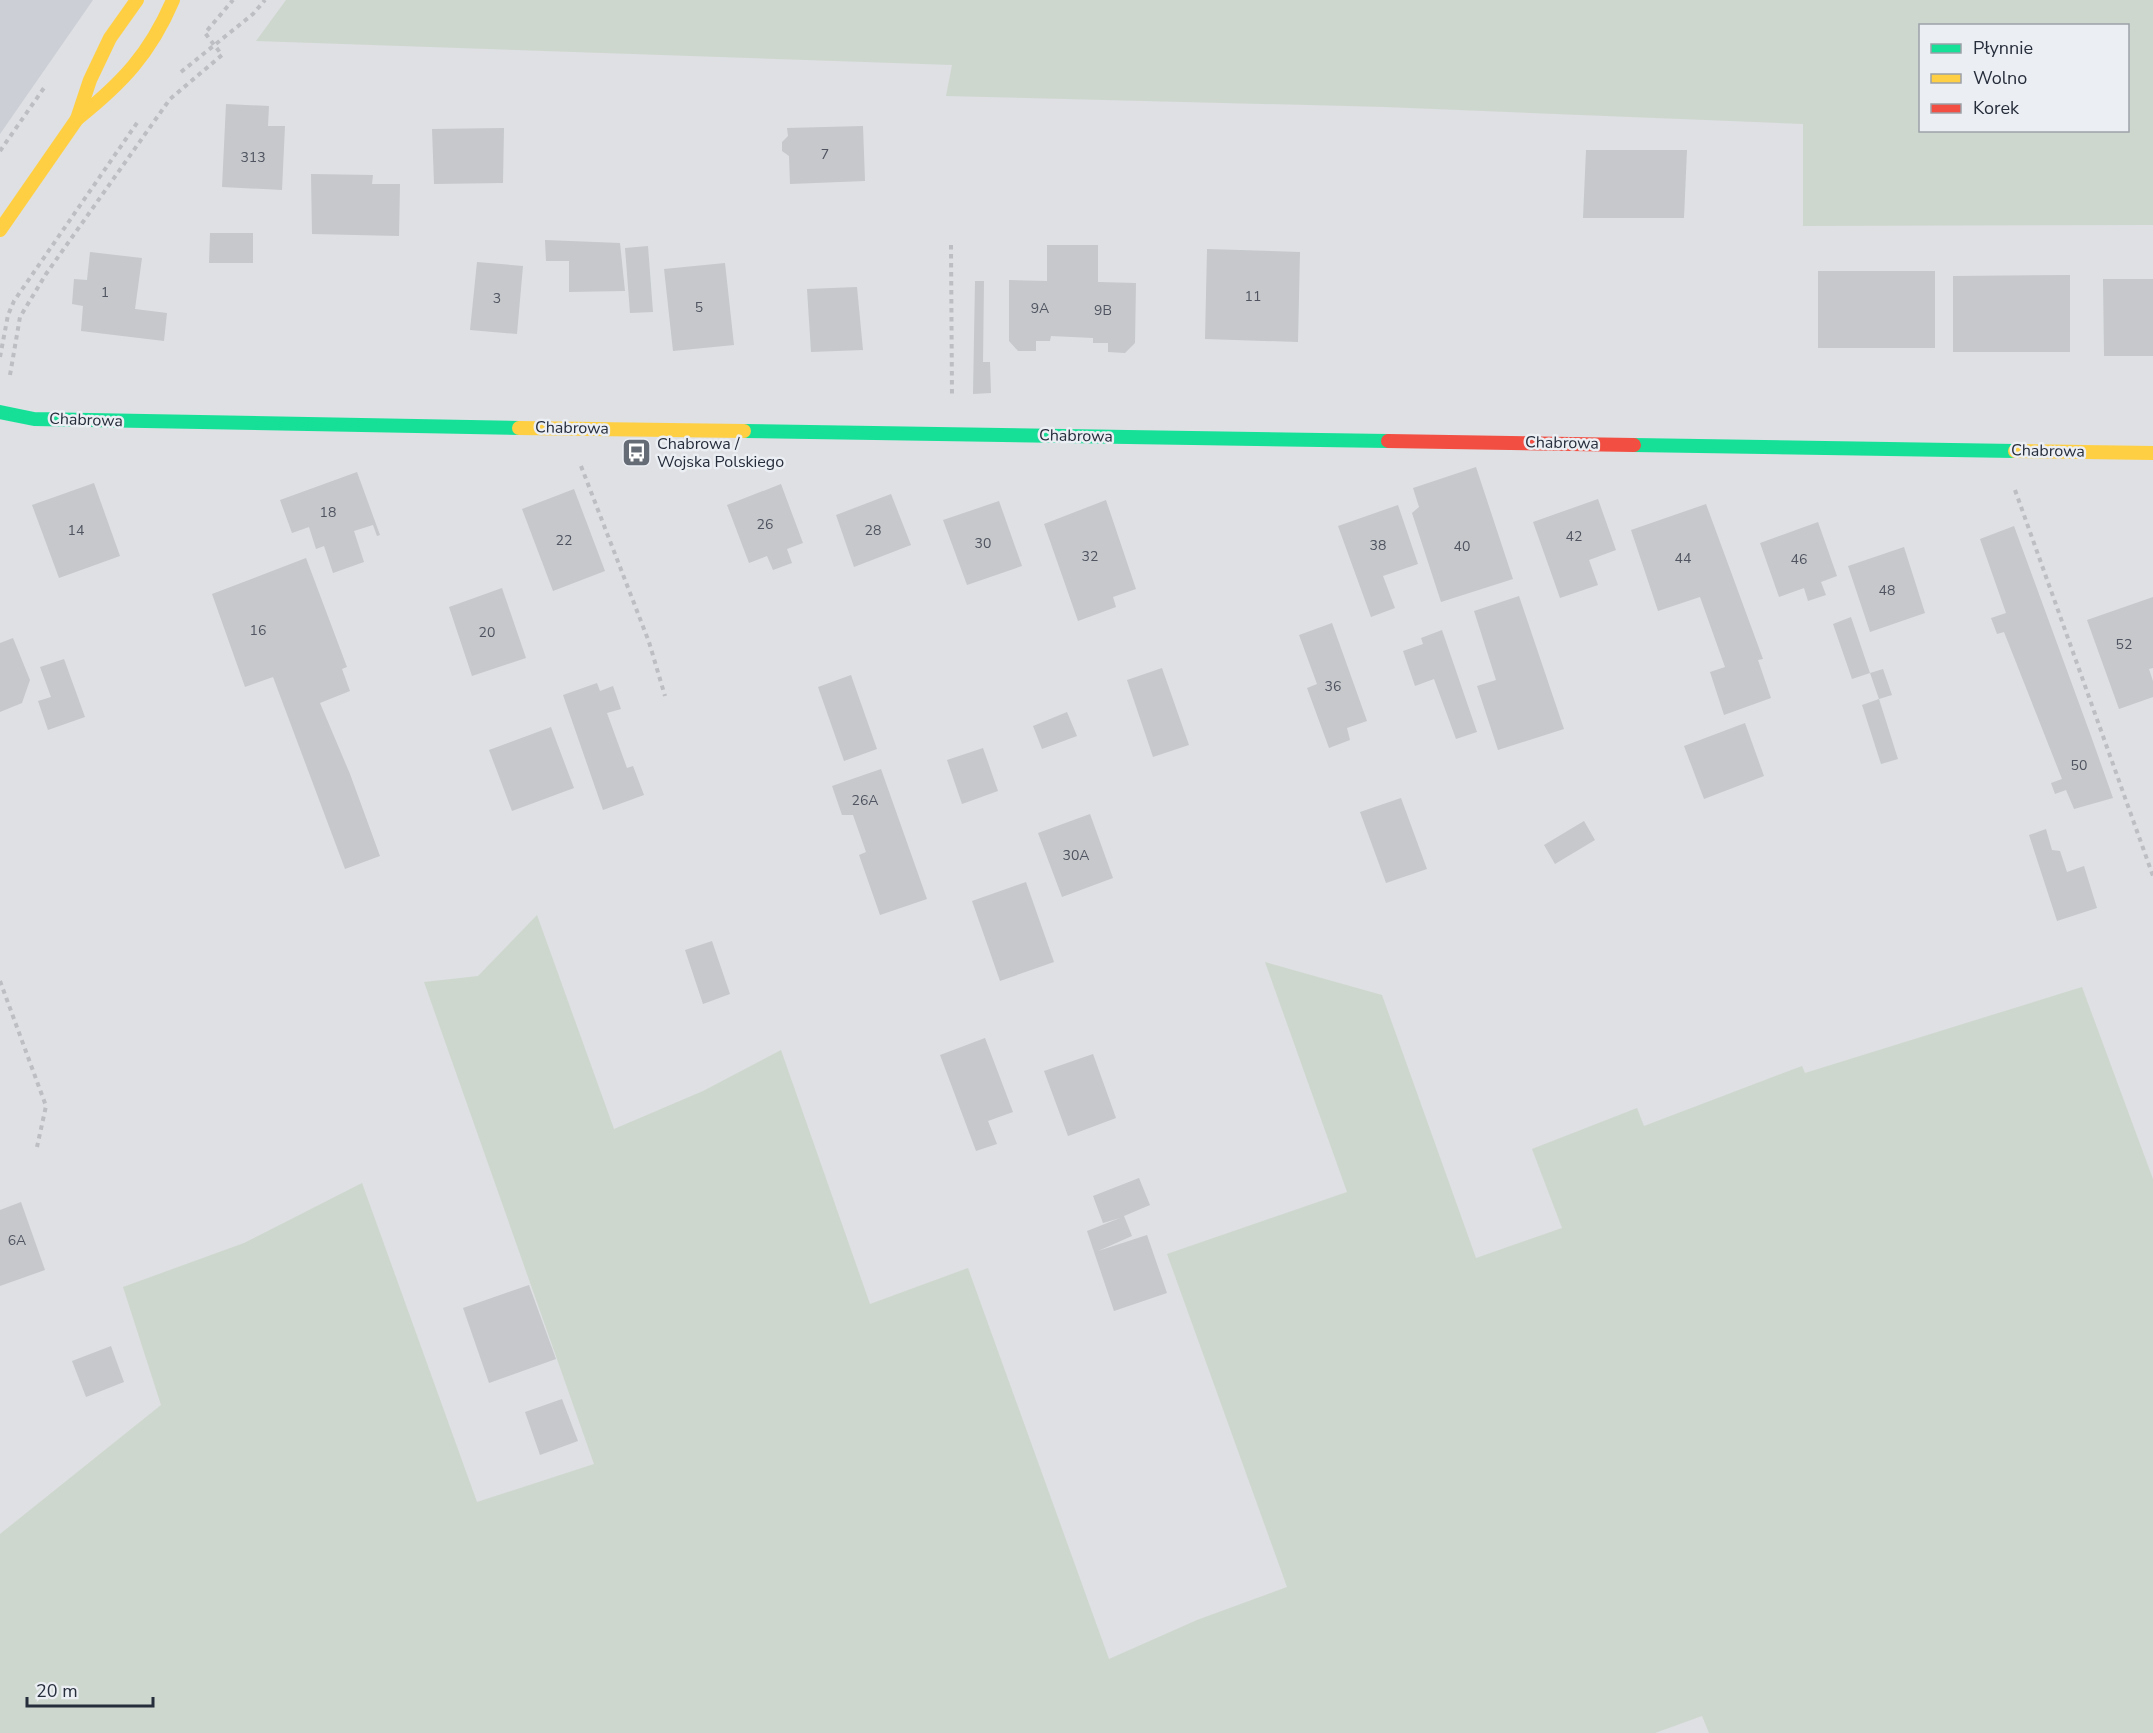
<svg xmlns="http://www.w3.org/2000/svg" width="2153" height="1733" font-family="'Nunito Sans',sans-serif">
<rect width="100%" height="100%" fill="#dee0e3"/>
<path fill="#cccfd6" d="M0 0H93L0 134Z"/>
<g fill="#ced7ce" fill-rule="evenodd">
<path d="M286 0H2153V225L1803 226V124L1385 107 946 96 952 65 256 41ZM1920 26H2128V130H1920Z"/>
<path d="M537 915 614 1129 703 1091 781 1050 870 1304 968 1268 1109 1659 1197 1620 1287 1587 1167 1254 1347 1192 1265 962 1382 995 1476 1258 1562 1228 1532 1149 1637 1108 1644 1126 1802 1066 1805 1073 2082 987 2153 1179V1733H1709L1702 1716 1655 1733H0V1534L161 1405 123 1287 244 1243 362 1183 477 1502 594 1464 424 982 478 976Z"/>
</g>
<g fill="#c6c8cb">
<path d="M226 104 269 106 268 126H285L282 190 222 187Z"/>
<path d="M863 126 865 181 790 184 789 156 782 151V142L788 136 787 128Z"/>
<path d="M504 128 503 183 434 184 432 129Z"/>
<path d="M1586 150H1687L1684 218H1583Z"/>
<path d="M311 174 373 175 372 184H400L399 236 312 234Z"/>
<path d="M210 233H253V263H209Z"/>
<path d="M545 240 620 243 625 291 569 292V261H546Z"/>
<path d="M1047 245H1098V282L1136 283 1135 343 1125 353 1108 352V343H1093V338L1051 336 1050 341H1036V351H1018L1009 341V280L1047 281Z"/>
<path d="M648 246 653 312 630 313 625 248Z"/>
<path d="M1207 249 1300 252 1298 342 1205 339Z"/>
<path d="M90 252 142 258 135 309 167 313 164 341 81 331 83 306 72 304 74 279 87 280Z"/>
<path d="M477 262 523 266 517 334 470 330Z"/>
<path d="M725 263 734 345 673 351 664 269Z"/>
<rect x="1818" y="271" width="117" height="77"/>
<path d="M2070 275V352H1953V276Z"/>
<path d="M2103 279H2153V356H2104Z"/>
<path d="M975 281H984L983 362H990L991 393 973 394Z"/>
<path d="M857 287 863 350 811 352 807 289Z"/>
<path d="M1476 467 1513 579 1441 602 1412 513 1419 507 1413 488Z"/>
<path d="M357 472 380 535 377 536 373 525 354 531 364 562 333 573 324 546 316 549 309 527 292 533 280 500Z"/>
<path d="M94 483 120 556 59 578 32 505Z"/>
<path d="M781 484 803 543 787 549 792 563 773 570 767 556 749 563 727 505Z"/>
<path d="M574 489 605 571 553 591 522 509Z"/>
<path d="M891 494 911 545 854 567 836 515Z"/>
<path d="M1598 499 1616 550 1589 560 1598 585 1560 598 1533 522Z"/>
<path d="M1106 500 1136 589 1113 597 1116 607 1078 621 1044 524Z"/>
<path d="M999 501 1022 566 967 585 943 520Z"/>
<path d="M1706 504 1763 659 1758 660 1771 698 1724 715 1710 672 1725 667 1700 597 1658 611 1631 530Z"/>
<path d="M1398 505 1418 564 1383 576 1395 608 1371 617 1338 526Z"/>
<path d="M1818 522 1837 576 1821 582 1826 595 1808 601 1804 588 1779 597 1760 543Z"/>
<path d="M2014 526 2091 736 2113 798 2074 809 2066 790 2055 794 2051 783 2062 779 2004 632 1997 634 1991 618 2006 613 1980 539Z"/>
<path d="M1904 547 1925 613 1870 632 1848 566Z"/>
<path d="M306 558 347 667 342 669 350 691 320 703 350 774 380 856 345 869 273 677 245 687 212 594Z"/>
<path d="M502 588 526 658 472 676 449 607Z"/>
<path d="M1519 596 1564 729 1498 750 1477 686 1496 680 1474 611Z"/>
<path d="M2153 597V668L2149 669 2153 681V697L2119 709 2087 620Z"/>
<path d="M1851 617 1870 673 1883 669 1892 695 1879 699 1870 673 1852 679 1833 624Z"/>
<path d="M1332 623 1367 721 1347 728 1350 740 1329 748 1307 688 1317 684 1299 635Z"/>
<path d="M1442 630 1477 732 1456 739 1434 679 1415 686 1403 651 1423 644 1421 638Z"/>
<path d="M13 638 30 680 22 703 0 712V643Z"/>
<path d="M64 659 85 717 48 730 38 701 51 697 40 667Z"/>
<path d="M1162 668 1189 745 1153 757 1127 680Z"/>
<path d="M851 675 877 749 844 761 818 687Z"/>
<path d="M597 683 600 691 613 686 621 709 607 713 627 768 633 766 644 795 603 810 563 695Z"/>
<path d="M1879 699 1898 759 1881 764 1862 705Z"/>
<path d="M1067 712 1077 736 1042 749 1033 726Z"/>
<path d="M1745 723 1764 776 1704 799 1684 746Z"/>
<path d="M551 727 574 788 512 811 489 750Z"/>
<path d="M983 748 998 791 962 804 947 760Z"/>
<path d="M881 769 927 899 880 915 859 855 866 852 853 815H842L832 786Z"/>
<path d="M1401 798 1427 869 1386 883 1360 812Z"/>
<path d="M1090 814 1113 878 1062 897 1038 833Z"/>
<path d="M1584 821 1595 840 1555 864 1544 845Z"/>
<path d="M2046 829 2052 850 2060 851 2067 872 2084 866 2097 908 2057 921 2029 835Z"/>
<path d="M1026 882 1054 962 1000 981 972 901Z"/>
<path d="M712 941 730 994 703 1004 685 950Z"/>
<path d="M985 1038 1013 1112 988 1121 997 1144 976 1151 940 1055Z"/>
<path d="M1093 1054 1116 1118 1068 1136 1044 1071Z"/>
<path d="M1139 1178 1150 1205 1124 1216 1132 1236 1098 1251 1147 1235 1167 1293 1114 1311 1087 1231 1120 1218 1103 1223 1093 1196Z"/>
<path d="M21 1202 45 1270 0 1286V1210Z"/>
<path d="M529 1285 556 1359 489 1383 463 1308Z"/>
<path d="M111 1346 124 1382 86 1397 72 1361Z"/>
<path d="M562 1399 578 1441 540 1455 525 1412Z"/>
</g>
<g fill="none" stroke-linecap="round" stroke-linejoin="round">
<g stroke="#bdbec3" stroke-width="4" stroke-dasharray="4.5 4.5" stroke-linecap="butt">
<path d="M181 72 253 14 265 0"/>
<path d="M0 151 46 85"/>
<path d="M951 245 952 397"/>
<path d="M0 357 8 315 14 301 139 120"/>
<path d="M10 375 20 317 46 274 170 99 222 55 205 33 233 0"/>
<path d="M581 466 649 642 665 696"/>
<path d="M2015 490 2153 876"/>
<path d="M0 981 46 1106 37 1147"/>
</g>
<g stroke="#16e098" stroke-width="14">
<path d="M0 412 34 419 519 428"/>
<path d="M744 431 1388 441"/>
<path d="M1634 445 2015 451"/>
</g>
<g stroke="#ffcf43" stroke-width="14">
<path d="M77 119C122 83 150 54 173 0"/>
<path d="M0 230 77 119 90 80 110 38 137 0"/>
<path d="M519 428 744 431"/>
<path d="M2015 451 2153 453"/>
</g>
<path stroke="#f24e42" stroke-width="14" d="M1388 441 1634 445"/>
</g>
<defs>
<symbol id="bus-square" viewBox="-11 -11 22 22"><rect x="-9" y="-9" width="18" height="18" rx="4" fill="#666c76" stroke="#ebeef3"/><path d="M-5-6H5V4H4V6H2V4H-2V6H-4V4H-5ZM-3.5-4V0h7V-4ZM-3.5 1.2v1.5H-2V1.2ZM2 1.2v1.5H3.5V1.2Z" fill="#fff"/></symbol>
</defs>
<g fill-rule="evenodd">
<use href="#bus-square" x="620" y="436" width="33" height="33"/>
</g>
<g text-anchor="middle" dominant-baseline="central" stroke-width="5" stroke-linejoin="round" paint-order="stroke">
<g font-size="14" fill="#4f5460">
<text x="825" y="154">7</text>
<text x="253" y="157">313</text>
<text x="105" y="292">1</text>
<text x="1253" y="296">11</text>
<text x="497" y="298">3</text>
<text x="699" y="307">5</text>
<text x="1040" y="308">9A</text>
<text x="1103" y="310">9B</text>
<text x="328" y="512">18</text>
<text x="765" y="524">26</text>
<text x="76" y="530">14</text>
<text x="873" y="530">28</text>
<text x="1574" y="536">42</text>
<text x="564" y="540">22</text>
<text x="983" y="543">30</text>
<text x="1378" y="545">38</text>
<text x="1462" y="546">40</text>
<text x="1090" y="556">32</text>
<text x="1683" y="558">44</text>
<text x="1799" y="559">46</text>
<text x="1887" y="590">48</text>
<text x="258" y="630">16</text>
<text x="487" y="632">20</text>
<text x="2124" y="644">52</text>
<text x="1333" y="686">36</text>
<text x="2079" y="765">50</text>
<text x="865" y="800">26A</text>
<text x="1076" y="855">30A</text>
<text x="17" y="1240">6A</text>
</g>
<g font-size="16" fill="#262d3b" stroke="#ebeef3">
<text transform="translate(86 420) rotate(2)">Chabrowa</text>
<text transform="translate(572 428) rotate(1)">Chabrowa</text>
<text transform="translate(1076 436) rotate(1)">Chabrowa</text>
<text transform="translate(1562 443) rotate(1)">Chabrowa</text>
<text transform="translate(2048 451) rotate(1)">Chabrowa</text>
</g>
<g font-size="16" fill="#262d3b" stroke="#ebeef3" text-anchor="start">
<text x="657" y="444">Chabrowa /<tspan x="657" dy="18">Wojska Polskiego</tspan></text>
</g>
</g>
<rect x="1919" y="24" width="210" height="108" fill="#ebeef3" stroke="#9ca1a9" stroke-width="1.5"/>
<rect x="1931" y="44" width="30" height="9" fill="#16e098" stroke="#9ca1a9" stroke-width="1.5"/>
<text x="1973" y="54" font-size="18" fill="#262d3b">Płynnie</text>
<rect x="1931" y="74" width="30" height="9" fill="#ffcf43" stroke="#9ca1a9" stroke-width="1.5"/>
<text x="1973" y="84" font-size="18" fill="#262d3b">Wolno</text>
<rect x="1931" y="104" width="30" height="9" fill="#f24e42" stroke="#9ca1a9" stroke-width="1.5"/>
<text x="1973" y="114" font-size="18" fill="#262d3b">Korek</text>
<path d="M27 1697v9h126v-9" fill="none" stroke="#262d3b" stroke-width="3"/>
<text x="36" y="1697" font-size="18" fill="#262d3b" stroke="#ebeef3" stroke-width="4.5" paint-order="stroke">20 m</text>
</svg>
